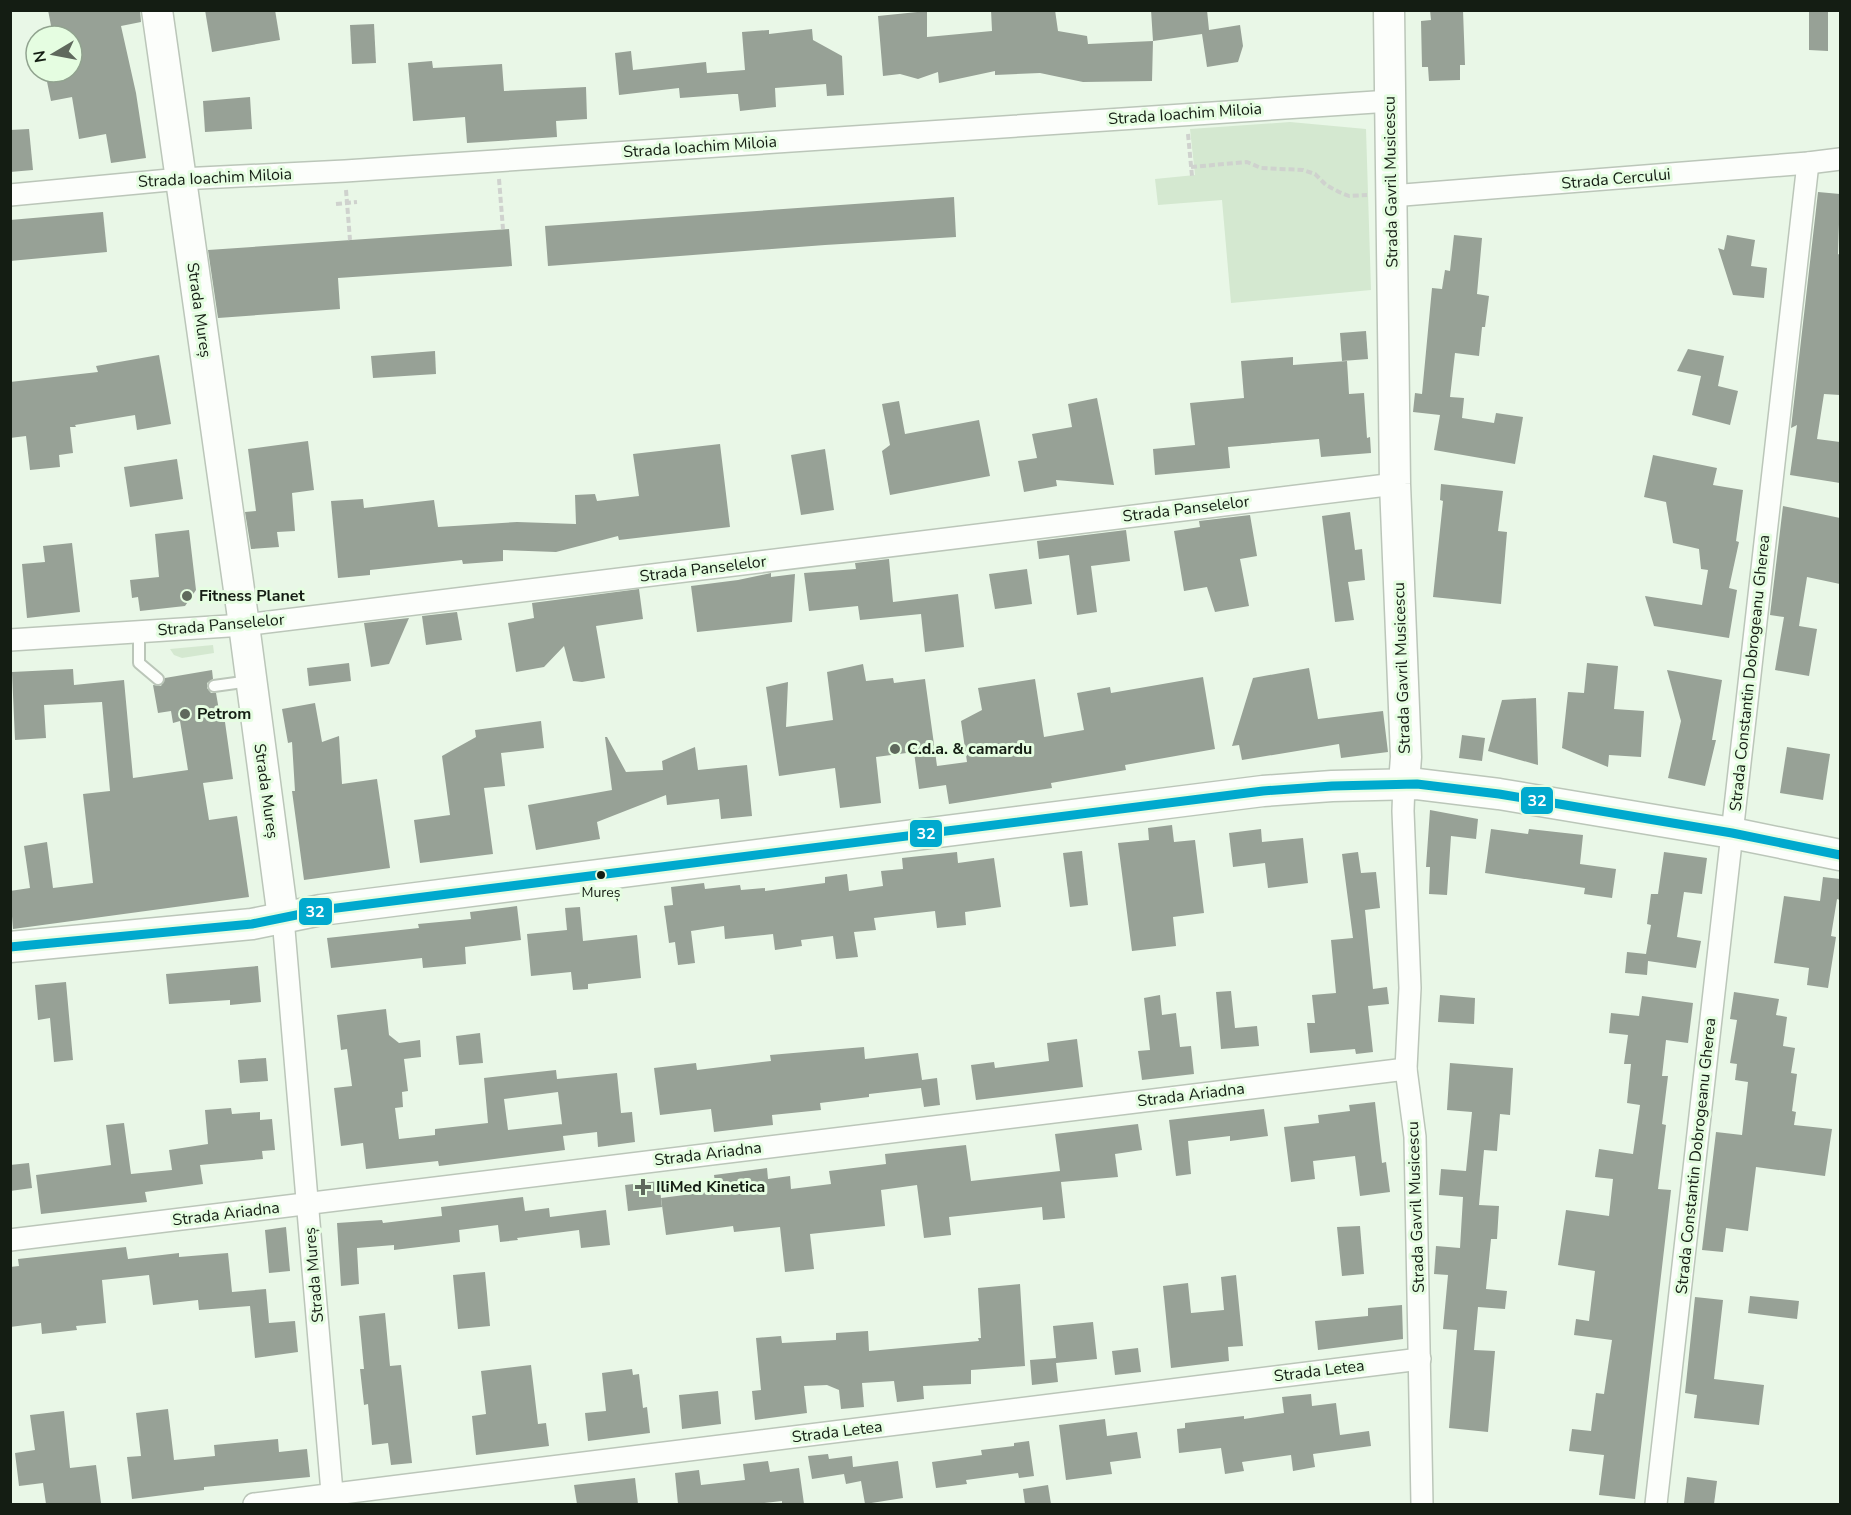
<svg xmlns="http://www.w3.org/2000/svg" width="1851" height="1515" font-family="'Nunito Sans',sans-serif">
<rect width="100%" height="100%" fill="#e9f7e7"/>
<g fill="#d4e8d0">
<path d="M1290 122 1366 129 1371 290 1231 303 1222 200 1158 205 1155 179 1195 175 1190 129Z"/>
<path d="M213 645 214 653 182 658 174 655 170 649Z"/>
</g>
<g fill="#97a196" fill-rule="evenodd">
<path d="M48 10H140L141 22 121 26 136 93 146 158 111 163 106 134 79 139 72 97 51 101 45 72H72V36H53Z"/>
<path d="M205 10H275L280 40 212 52Z"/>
<path d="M991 10H1055L1058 31 1087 36 1088 44 1153 41 1152 81 1083 82 1040 73 995 75V71L939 83 938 72 918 79 900 74 883 76 878 16 927 11V37L992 31Z"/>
<path d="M1151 10H1207L1209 30 1240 25 1243 46 1238 62 1207 67 1202 34 1153 41Z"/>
<path d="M1430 10H1463L1465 65H1460V80L1429 81 1428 67H1422L1421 21 1431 20Z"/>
<path d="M1809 10H1828V51L1809 50Z"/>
<path d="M374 24 376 63 352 64 350 25Z"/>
<path d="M812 29 813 40 842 56 844 95 827 96 826 84 775 88 776 107 740 111 738 94H733L680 98 679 88 619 95 615 53 631 51 633 70 706 62 707 73 745 70 742 32 769 30V34Z"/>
<path d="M432 61 433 68 502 64 504 91 586 87 587 119 556 121 557 137 467 143 465 117 413 121 408 63Z"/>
<path d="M250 97 252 129 205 132 203 101Z"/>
<path d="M29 129 33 170 10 172V130Z"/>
<path d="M1818 192 1840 194 1838 254 1840 255V395L1824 394 1817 439 1840 442V483L1790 475 1797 425 1791 428Z"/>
<path d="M954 197 956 237 825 245 548 266 545 226Z"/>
<path d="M103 212 107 252 10 261V220Z"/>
<path d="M509 229 512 266 338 278 340 309 218 318 208 250Z"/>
<path d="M1454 235 1482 238 1477 294 1489 296 1485 327H1482L1479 356 1455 353 1450 397 1464 398 1462 418 1494 423 1496 413 1523 417 1515 464 1434 450 1440 415 1413 412 1415 393 1422 394 1432 288 1442 289 1445 270 1450 271Z"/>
<path d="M1727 235 1755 240 1751 266 1767 268 1764 298 1733 295 1718 248 1724 250Z"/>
<path d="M1366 331 1368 359 1342 361 1340 333Z"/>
<path d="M1688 349 1724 356 1718 386 1738 391 1730 425 1692 415 1701 376 1677 371Z"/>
<path d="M435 351 436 374 373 378 371 356Z"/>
<path d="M159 355 171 424 137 430 135 415 75 425 76 427H70L73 453 59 455 60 467 30 470 26 436 10 438V382L98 372 96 366Z"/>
<path d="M1293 357V365L1347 361 1349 394 1364 393 1367 438 1370 437 1371 453 1321 457 1319 439 1228 447 1230 468 1155 475 1153 449 1195 445 1190 403 1244 398 1241 361Z"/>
<path d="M1097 398 1114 485 1056 480 1057 486 1024 492 1018 461 1037 458 1032 434 1072 427 1068 404Z"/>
<path d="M899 401 905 434 979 420 990 476 890 495 882 451 890 445 882 404Z"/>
<path d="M308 441 314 490 292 493 295 531 277 532 279 547 251 549 245 512 256 511 248 449Z"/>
<path d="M720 444 730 527 619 540 618 536 556 552 503 550V561L463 564 462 560 370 570V575L338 578 331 501 363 499 364 508 434 500 438 527 517 522 576 524 575 495 595 494 597 501 639 496 633 454Z"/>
<path d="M825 449 834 510 801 515 791 455Z"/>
<path d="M1653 455 1717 468 1713 485 1743 490 1736 541 1739 542 1729 588 1737 590 1729 638 1654 626 1645 596 1702 605 1708 570 1701 569 1699 549 1673 543 1666 502 1644 497Z"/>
<path d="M177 459 183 499 130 507 124 467Z"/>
<path d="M1441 484 1503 491 1498 531 1507 532 1501 604 1433 597 1443 501 1440 500Z"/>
<path d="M1783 506 1840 518V584L1807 577 1799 626 1817 629 1809 676 1775 670 1784 617 1770 615Z"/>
<path d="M1350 512 1355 550 1362 549 1365 580 1348 582 1354 620 1335 622 1322 516Z"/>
<path d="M1250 515 1257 556 1240 559 1249 606 1215 612 1207 587 1184 591 1174 531 1200 527 1199 521Z"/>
<path d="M189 530 196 590 185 606 140 611 138 597 132 598 130 580 159 577 155 534Z"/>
<path d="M1126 530 1130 561 1091 566 1097 612 1077 615 1069 555 1039 559 1037 541Z"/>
<path d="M72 543 80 612 27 618 22 564 45 562 43 546Z"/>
<path d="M889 559 893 602 958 594 964 647 925 652 921 614 860 620 858 606 809 611 804 573 856 569 855 563Z"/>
<path d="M1027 569 1032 604 995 609 989 574Z"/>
<path d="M771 573V577L795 574 792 622 697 632 691 586 738 580Z"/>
<path d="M639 589 643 619 596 626 605 678 582 682 573 681 564 646 544 667 516 672 508 623 534 618 532 603Z"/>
<path d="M457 612 462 640 426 645 422 616Z"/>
<path d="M409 618 389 664 371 667 364 623Z"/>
<path d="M349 663 351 681 309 686 307 668Z"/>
<path d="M1587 663 1618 666 1614 709 1644 711 1641 757 1609 755 1608 767 1562 748 1568 692 1584 693Z"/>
<path d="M863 664 866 681 893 678 894 683 925 679 937 766 967 762 961 721 982 710 978 688 1035 679 1044 737 1084 730 1077 693 1110 687 1111 693 1203 677 1215 749 1125 765 1126 770 1051 783 1052 788 949 804 946 785 919 789 914 752 876 757 881 803 840 808 835 768 779 776 766 687 788 682 786 727 833 720 827 672Z"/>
<path d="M1309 668 1318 719 1383 711 1388 752 1341 758 1339 744 1242 760 1239 745 1232 746 1253 678Z"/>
<path d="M73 669 74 685 124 680 133 778 188 770 180 721 173 723 171 711 158 713 153 685 161 686 165 678 212 670 213 679 207 683V688L211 693H216L220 716 224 715 233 779 203 783 209 820 237 816 249 897 13 929 10 891 30 888 24 846 47 842 53 888 93 883 83 794 110 791 102 702 44 705 46 738 15 740 12 672Z"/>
<path d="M1667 670 1722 680 1712 740H1716L1705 786 1668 778 1681 721Z"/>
<path d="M1536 698 1538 765 1488 751 1502 700Z"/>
<path d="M315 703 322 742 339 736 342 784 377 779 390 868 304 880 292 791H295L292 742 288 743 282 709Z"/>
<path d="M541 721 544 748 501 753 505 786 484 788 493 854 420 863 414 820 450 815 442 756 476 737 475 730Z"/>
<path d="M1462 735 1485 738 1482 761 1459 758Z"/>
<path d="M605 737H607L626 772 663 770 662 761 695 747 698 770 747 765 752 816 721 819 719 799 667 805 666 795 597 822 600 839 536 850 528 805 612 790Z"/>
<path d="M1787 747 1830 754 1823 800 1780 793Z"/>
<path d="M1430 810 1478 819 1476 839 1451 836 1447 895 1429 894 1430 867H1426Z"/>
<path d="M1172 825 1174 842 1195 840 1204 913 1173 917 1176 946 1132 951 1118 843 1149 840 1148 828Z"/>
<path d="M1261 829 1262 842 1303 838 1308 883 1268 888 1265 863 1233 867 1229 833Z"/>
<path d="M1491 829 1528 834 1529 829 1583 835 1580 864 1616 869 1612 898 1584 894 1585 888 1485 873Z"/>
<path d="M1082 851 1088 905 1070 907 1063 853Z"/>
<path d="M957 852 958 863 994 858 1001 907 965 912 966 925 937 928 935 911 874 918 876 930 854 932 858 957 836 959 833 936 801 940 802 946 775 950 773 934 725 939 724 926 691 931 695 963 678 965 675 942 669 943 664 906 673 905 671 887 704 883 705 889 740 885 741 890 765 888V891L825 883V877L847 874 849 891 883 886 881 871 903 869 902 858Z"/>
<path d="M1358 852 1361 873 1376 872 1380 908 1365 910 1373 989 1387 987 1389 1004 1368 1006 1373 1052 1356 1054 1355 1049 1310 1053 1307 1023H1315L1312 995 1336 993 1331 940 1353 938 1342 854Z"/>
<path d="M1664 852 1707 858 1702 894 1684 892 1677 937 1701 941 1696 968 1648 961 1647 975 1625 973 1627 952 1646 954 1651 925 1647 924 1651 894H1658Z"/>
<path d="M1823 877 1840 879V900L1837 899 1831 936 1836 937 1828 988 1807 985 1809 968 1774 963 1784 896 1820 901Z"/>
<path d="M517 906 521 940 465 947 466 964 423 968 422 958 331 968 327 938 419 928 418 924 471 919 470 912Z"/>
<path d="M580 907 583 941 637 935 641 978 588 984V989L573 990 571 972 531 976 527 934 567 930 565 908Z"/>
<path d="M258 966 261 1002 230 1005V1000L169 1004 166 974Z"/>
<path d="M66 982 73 1060 54 1062 50 1018 38 1020 35 985Z"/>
<path d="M1231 991 1235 1028 1257 1026 1259 1046 1221 1049 1216 992Z"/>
<path d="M1734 992 1779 999 1776 1015 1787 1017 1783 1046 1795 1048 1791 1073 1797 1074 1792 1111 1796 1112 1794 1125 1832 1129 1825 1176 1756 1167 1748 1231 1726 1228 1723 1252 1702 1250 1716 1132 1742 1135 1748 1082 1735 1080 1737 1064 1730 1063 1737 1020 1730 1019Z"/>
<path d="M1160 995 1162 1015 1176 1013 1180 1047 1191 1046 1194 1074 1142 1080 1138 1051 1150 1050 1144 998Z"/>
<path d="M1440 995 1475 998 1474 1024 1438 1022Z"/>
<path d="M1642 996 1693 1003 1688 1043 1666 1040 1662 1076H1668L1662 1124 1666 1125 1658 1189 1671 1190 1635 1499 1599 1495 1604 1455 1569 1451 1572 1429 1591 1431 1596 1393 1604 1394 1612 1340 1574 1335 1576 1319 1589 1321 1595 1271 1558 1265 1566 1210 1609 1216 1613 1179 1595 1177 1599 1149 1633 1154 1640 1105 1627 1103 1631 1064H1624L1628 1035 1609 1033 1611 1013 1639 1016Z"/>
<path d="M386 1009 389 1035 399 1043 420 1040 421 1057 404 1059 408 1091 402 1092 403 1107 395 1108 399 1139 435 1135V1129L488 1123 484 1078 556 1070 557 1079 617 1073 621 1113 632 1112 635 1142 598 1147 597 1132 563 1136 565 1150 439 1166 438 1161 366 1169 363 1143 341 1146 334 1088 352 1086 347 1049 341 1050 337 1015ZM558 1092 563 1132 562 1124 508 1130 504 1099Z"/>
<path d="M480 1033 483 1063 459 1065 456 1036Z"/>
<path d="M1077 1039 1083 1087 976 1100 971 1065 994 1062 995 1068 1049 1061 1047 1043Z"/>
<path d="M864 1047 865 1059 918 1053 922 1080 937 1078 940 1105 924 1107 921 1088 869 1094V1097L820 1103 821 1110 772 1115 773 1125 714 1132 711 1109 660 1115 654 1068 696 1063 697 1070 771 1061 770 1055Z"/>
<path d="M266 1058 268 1081 240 1083 238 1060Z"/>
<path d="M1450 1063 1513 1068 1510 1115 1500 1114 1497 1151 1484 1150 1479 1205 1499 1206 1497 1239H1491L1486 1289 1507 1291 1505 1309 1478 1307 1474 1350 1495 1351 1488 1432 1449 1428 1457 1330 1443 1329 1448 1275 1434 1274 1436 1246 1460 1248 1463 1197 1439 1195 1441 1169 1466 1171 1472 1112 1447 1110Z"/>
<path d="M1375 1102 1382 1163 1386 1162 1390 1192 1360 1196 1355 1156 1313 1161 1315 1179 1291 1182 1284 1127 1319 1123 1318 1115 1350 1111 1349 1105Z"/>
<path d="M231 1108 232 1114 260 1112V1120L272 1119 275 1150 262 1151 263 1159 200 1165 203 1184 145 1192 147 1202 41 1214 36 1175 111 1165 106 1125 124 1123 131 1174 172 1170 169 1150 208 1144 205 1110Z"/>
<path d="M1264 1109 1268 1136 1230 1141V1136L1188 1141 1191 1174 1176 1176 1169 1120Z"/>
<path d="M1138 1124 1142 1150 1115 1154 1118 1177 1061 1182 1065 1218 1043 1220 1042 1207 949 1217 951 1235 924 1238 917 1185 881 1190 885 1226 810 1234 814 1269 785 1272 780 1227 734 1232 733 1226 666 1235 661 1198 716 1191 714 1175 767 1168 768 1179 790 1176 791 1189 831 1184 829 1171 886 1164 885 1154 966 1145 971 1181 1060 1171 1055 1134Z"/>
<path d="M29 1163 32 1188 10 1191V1165Z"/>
<path d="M659 1181 662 1207 628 1211 625 1185Z"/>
<path d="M523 1197 525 1211 549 1208 550 1217 606 1210 610 1245 581 1248 579 1230 517 1238 518 1240 500 1242 498 1225 459 1230 460 1242 394 1250V1245L357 1248 359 1284 341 1286 337 1223 382 1220 383 1223 442 1216 441 1207Z"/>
<path d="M1360 1226 1364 1274 1342 1276 1337 1227Z"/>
<path d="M286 1227 290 1271 269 1273 265 1230Z"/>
<path d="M126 1247 128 1259 179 1253V1257L228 1253 232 1292 266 1289 269 1323 295 1321 298 1352 255 1358 250 1306 199 1310 198 1300 153 1305 149 1275 102 1280 106 1323 76 1326 77 1330 42 1334 41 1323 10 1327V1267L19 1266 18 1259Z"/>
<path d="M485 1272 490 1326 458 1329 453 1275Z"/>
<path d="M1236 1275 1243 1346 1228 1347 1229 1361 1171 1368 1163 1286 1188 1283 1191 1313 1224 1310 1221 1277Z"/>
<path d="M1020 1284 1025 1366 971 1370V1384L923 1386 924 1399 897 1402 894 1381 862 1383 864 1407 841 1409 839 1390 827 1385 804 1386 807 1413 755 1420 752 1391 761 1390 756 1338 781 1336 782 1343 836 1340V1333L868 1331 869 1351 979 1341 978 1338H981L978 1288Z"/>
<path d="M1750 1296 1799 1301 1797 1319 1748 1313Z"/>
<path d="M1695 1297 1723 1300 1714 1379 1764 1385 1759 1425 1694 1418 1697 1395 1685 1393Z"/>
<path d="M1402 1305 1403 1339 1318 1350 1315 1321 1368 1316V1308Z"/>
<path d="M385 1313 390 1366 401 1365 412 1463 391 1465 388 1443 372 1445 368 1404 364 1405 360 1369H364L359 1316Z"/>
<path d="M1093 1322 1097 1359 1056 1363 1058 1382 1032 1385 1030 1360 1056 1358 1053 1326Z"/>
<path d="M1138 1348 1141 1372 1115 1375 1112 1351Z"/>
<path d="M531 1365 538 1424 546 1423 549 1446 476 1455 472 1416 486 1414 481 1371Z"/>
<path d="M632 1369 633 1375 639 1374 643 1408 647 1407 650 1433 588 1441 585 1413 606 1411 602 1373Z"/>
<path d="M718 1391 721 1424 682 1429 679 1395Z"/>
<path d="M1311 1394 1312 1406 1336 1403 1340 1435 1369 1431 1371 1446 1313 1454 1315 1467 1293 1471 1291 1455 1242 1462 1244 1471 1225 1474 1221 1448 1179 1453 1177 1429 1185 1428V1423L1244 1416V1419L1284 1413 1282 1397Z"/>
<path d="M168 1409 174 1460 215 1456 214 1445 278 1439 279 1452 307 1449 310 1477 204 1487V1490L132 1499 127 1457 141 1456 136 1413Z"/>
<path d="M64 1411 70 1468 96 1465 101 1503 46 1504 43 1483 19 1486 15 1453 35 1450 30 1415Z"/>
<path d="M1105 1419 1107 1436 1137 1432 1141 1458 1110 1462 1112 1474 1066 1480 1059 1425Z"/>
<path d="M1029 1441 1034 1476 1019 1478 1018 1473 966 1480 967 1484 936 1488 932 1462 982 1455 981 1450 1014 1446V1443Z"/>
<path d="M828 1454 829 1459 852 1456 853 1467 898 1461 903 1498 865 1504 861 1481 846 1484 844 1474 812 1479 808 1456Z"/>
<path d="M768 1461 770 1472 799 1468 804 1504H782V1501L755 1504H678L675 1473 699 1470 701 1485 745 1480 743 1464Z"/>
<path d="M1687 1477 1717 1481 1714 1504 1684 1503Z"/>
<path d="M635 1478 638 1504H577L574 1485Z"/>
<path d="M1048 1485 1051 1504H1025L1023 1489Z"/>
</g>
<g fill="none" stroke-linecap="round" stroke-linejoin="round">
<defs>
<g id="lane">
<path d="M139 632V663L158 679"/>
<path d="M214 686 250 681"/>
</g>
<g id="street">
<path d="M10 195 180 179 345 171 1390 101"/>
<path d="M1391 196 1808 163 1840 159"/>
<path d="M10 640 244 625 1395 484"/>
<path d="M1404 783 1403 811 1410 988 1406 1069 1415 1137 1422 1504"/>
<path d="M283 918 333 1504"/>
<path d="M10 1240 1406 1069"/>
<path d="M254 1504 1420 1359"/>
<path d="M1656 1504 1808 163"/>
</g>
<g id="secondary">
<path d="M157 10 244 625 283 918"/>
<path d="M1389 10 1395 484 1406 757 1404 783"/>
<path d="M10 947 252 924 321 910 1263 791 1332 786 1417 784 1499 794 1732 833 1840 855"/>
</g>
</defs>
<use href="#lane" stroke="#bbc6b9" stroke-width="14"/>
<use href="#street" stroke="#bbc6b9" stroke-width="24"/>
<use href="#secondary" stroke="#bbc6b9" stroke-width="33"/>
<g stroke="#cfd2ce" stroke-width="4" stroke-dasharray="6 3" stroke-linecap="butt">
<path d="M1188 134 1192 176"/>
<path d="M1191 167 1247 162 1261 168 1303 170 1315 174 1326 185 1339 192 1349 196 1367 195"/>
<path d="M499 179 503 229"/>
<path d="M346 190 350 240"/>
<path d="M336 204 357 202"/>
</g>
<use href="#lane" stroke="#fcfefb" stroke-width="10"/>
<use href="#street" stroke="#fcfefb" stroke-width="21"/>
<use href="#secondary" stroke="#fcfefb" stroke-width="30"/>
<defs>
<path id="bus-1" d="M10 947 252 924 321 910 1263 791 1332 786 1417 784 1499 794 1732 833 1840 855"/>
</defs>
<use href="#bus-1" stroke="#e5fde1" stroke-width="14"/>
<use href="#bus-1" stroke="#00a9ce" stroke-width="9"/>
</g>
<g fill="#5f695d" stroke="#e5fde1" stroke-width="2">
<circle cx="187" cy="596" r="6"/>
<circle cx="185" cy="714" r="6"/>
<circle cx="895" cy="749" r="6"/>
<path d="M640 1178h6v6h6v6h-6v6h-6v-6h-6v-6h6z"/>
</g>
<circle fill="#141d13" stroke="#e5fde1" stroke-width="2" cx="601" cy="875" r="5"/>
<g text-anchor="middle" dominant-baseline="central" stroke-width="6" stroke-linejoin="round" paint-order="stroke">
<g font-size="14" fill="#141d13" stroke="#e5fde1">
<text x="601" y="892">Mureș</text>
</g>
<g font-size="16" fill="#141d13" stroke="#e5fde1">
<text transform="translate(1185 114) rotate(-4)">Strada Ioachim Miloia</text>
<text transform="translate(700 147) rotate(-4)">Strada Ioachim Miloia</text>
<text transform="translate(215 178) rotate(-3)">Strada Ioachim Miloia</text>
<text transform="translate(1616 179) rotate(-5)">Strada Cercului</text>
<text transform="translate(1391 182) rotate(-91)">Strada Gavril Musicescu</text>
<text transform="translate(199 310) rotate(82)">Strada Mureș</text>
<text transform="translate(1186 509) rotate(-7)">Strada Panselelor</text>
<text transform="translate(703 569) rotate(-7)">Strada Panselelor</text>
<text transform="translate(221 625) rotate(-5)">Strada Panselelor</text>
<text transform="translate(1402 668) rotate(-92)">Strada Gavril Musicescu</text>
<text transform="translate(1750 673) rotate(-84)">Strada Constantin Dobrogeanu Gherea</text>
<text transform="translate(266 791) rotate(82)">Strada Mureș</text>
<text transform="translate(1191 1095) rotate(-7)">Strada Ariadna</text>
<text transform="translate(708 1154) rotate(-7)">Strada Ariadna</text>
<text transform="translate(1696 1156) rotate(-84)">Strada Constantin Dobrogeanu Gherea</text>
<text transform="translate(1416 1207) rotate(-92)">Strada Gavril Musicescu</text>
<text transform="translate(226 1214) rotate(-7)">Strada Ariadna</text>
<text transform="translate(314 1275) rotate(-95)">Strada Mureș</text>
<text transform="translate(1319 1371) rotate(-7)">Strada Letea</text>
<text transform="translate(837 1432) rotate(-7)">Strada Letea</text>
</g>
<g font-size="16" font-weight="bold" fill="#141d13" stroke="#e5fde1" text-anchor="start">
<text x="199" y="596">Fitness Planet</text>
<text x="197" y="714">Petrom</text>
<text x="907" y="749">C.d.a. &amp; camardu</text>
<text x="656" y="1187">IliMed Kinetica</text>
</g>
</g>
<g stroke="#e5fde1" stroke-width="2">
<rect x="1520" y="786" width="34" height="29" rx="6" fill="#00a9ce"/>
<rect x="909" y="819" width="34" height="29" rx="6" fill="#00a9ce"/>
<rect x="298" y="897" width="35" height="29" rx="6" fill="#00a9ce"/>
</g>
<g font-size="16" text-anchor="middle" font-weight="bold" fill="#fff">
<text x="1537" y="806">32</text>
<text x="926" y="839">32</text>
<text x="315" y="917">32</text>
</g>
<rect width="1851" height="1515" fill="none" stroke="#141d13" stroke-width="24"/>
<g transform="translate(54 54) rotate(260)"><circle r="28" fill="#e5fde1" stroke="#91a38f" stroke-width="1.5"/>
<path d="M0-4.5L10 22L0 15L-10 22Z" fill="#5f695d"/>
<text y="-9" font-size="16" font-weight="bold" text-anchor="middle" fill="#141d13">N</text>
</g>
</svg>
